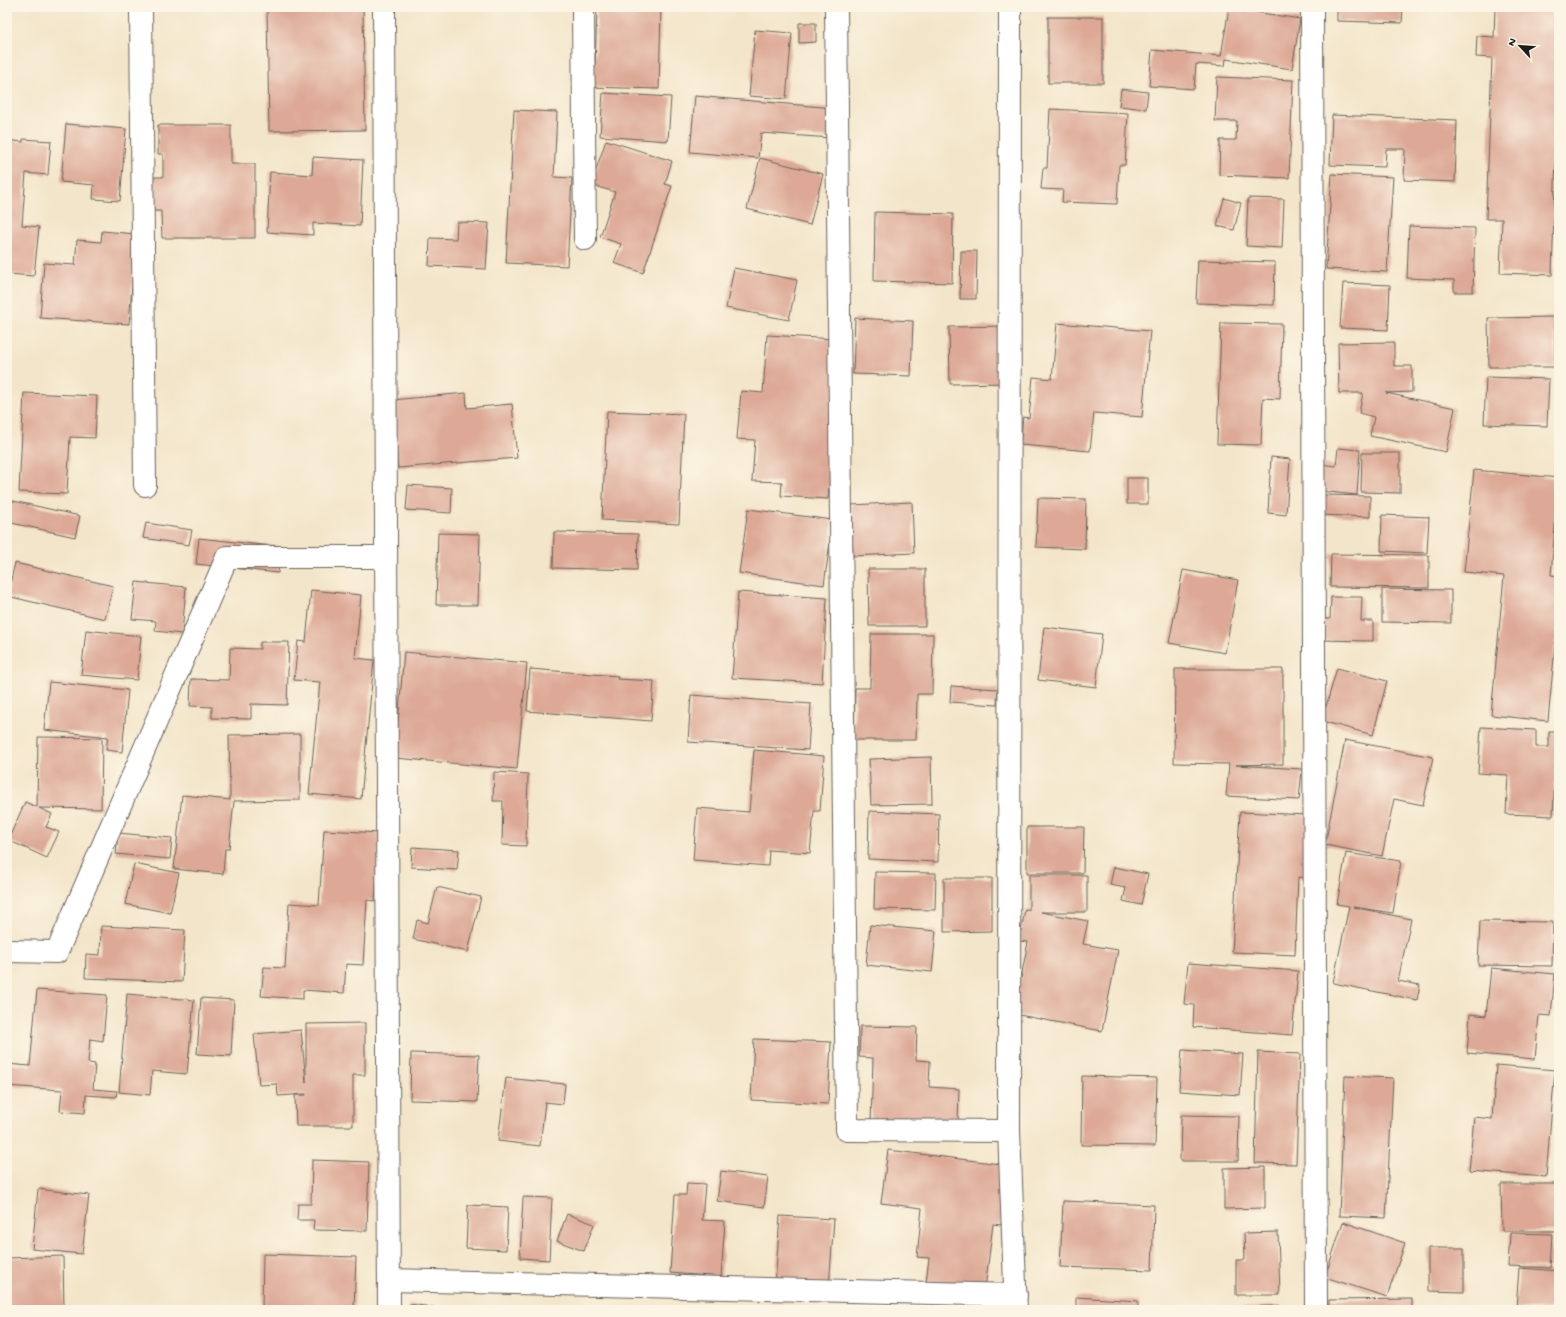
<svg xmlns="http://www.w3.org/2000/svg" width="1566" height="1317" font-family="'Gochi Hand',sans-serif">
<rect width="100%" height="100%" fill="#fcf5e5"/>
<filter id="ink" filterUnits="userSpaceOnUse"><feTurbulence type="fractalNoise" baseFrequency=".025" numOctaves="2"/><feDisplacementMap in="SourceGraphic" scale="8" xChannelSelector="R" yChannelSelector="G"/><feConvolveMatrix kernelMatrix="1 2 1 2 8 2 1 2 1" color-interpolation-filters="sRGB"/></filter>
<filter id="wash" filterUnits="userSpaceOnUse"><feTurbulence type="fractalNoise" baseFrequency=".012" numOctaves="4" result="noise"/><feDisplacementMap in="SourceGraphic" scale="16" xChannelSelector="R" yChannelSelector="G"/><feGaussianBlur stdDeviation="0.9" result="paint"/><feColorMatrix in="noise" values="0 0 0 0 0 0 0 0 0 0 0 0 0 0 0 0 0 1.4 0 .05"/><feComposite in="paint" operator="in"/></filter>
<g filter="url(#wash)">
<rect width="100%" height="100%" fill="#f3e5c9"/>
<g id="blocks">
<g fill="#dda996">
<path d="M267 7H363L365 130 269 131Z"/>
<path d="M597 7H661L659 89 588 87 589 69H595Z"/>
<path d="M1337 7H1403L1402 23 1337 21Z"/>
<path d="M1495 7H1559V65L1552 275 1500 273 1502 219H1486L1492 58 1476 57 1477 36 1494 37Z"/>
<path d="M1229 8 1300 19 1292 69 1226 59 1225 66 1196 64 1194 89 1149 86 1152 50 1221 56Z"/>
<rect x="1048" y="17" width="55" height="66"/>
<path d="M799 23H816V42L799 43Z"/>
<path d="M755 30 792 33 786 99 749 96Z"/>
<path d="M1217 77 1293 80 1289 178 1219 175 1220 140H1236L1237 121H1215Z"/>
<path d="M1121 89 1148 92 1146 109 1119 106Z"/>
<path d="M603 93 671 97 668 141 600 136Z"/>
<path d="M695 96 834 108 831 138 761 133 758 158 690 152Z"/>
<path d="M1050 109 1128 113 1125 165H1119L1117 204 1062 202 1063 190 1041 189 1043 168H1047Z"/>
<path d="M514 110 557 112 554 177 572 178 567 266 506 263Z"/>
<path d="M1332 115 1457 120 1455 182 1404 180 1405 149H1386L1385 167 1330 165Z"/>
<path d="M66 124 126 129 120 201 93 199 94 185 61 182Z"/>
<path d="M158 125H231V164H255V238H162L161 211H151V177H163V154H158Z"/>
<path d="M23 139 51 141 48 175 26 173 22 225 39 227 34 276 7 274V140L23 142Z"/>
<path d="M606 140 672 161 665 184 672 186 643 273 614 263 621 244 600 237 615 192 591 185Z"/>
<path d="M313 157 363 160 360 226 313 223V235L267 232 270 172 312 175Z"/>
<path d="M760 158 823 174 810 225 747 209Z"/>
<path d="M1332 174 1393 177 1387 272 1326 269Z"/>
<path d="M1224 198 1241 203 1234 230 1217 226Z"/>
<path d="M1248 198 1284 199 1282 248 1246 246Z"/>
<path d="M875 212 953 214 952 283 874 281Z"/>
<path d="M457 222 489 223 486 269 429 266 430 238 456 239Z"/>
<path d="M1409 226 1475 228 1473 292H1454V280L1407 278Z"/>
<path d="M102 231 136 234 129 324 40 318 44 263 75 265 77 240 101 242Z"/>
<path d="M961 251H977L976 299H960Z"/>
<path d="M1198 260 1275 262 1274 305 1196 303Z"/>
<path d="M734 268 797 280 789 320 726 308Z"/>
<path d="M1343 283 1390 285 1388 330 1340 328Z"/>
<path d="M1555 317V367H1489L1488 318Z"/>
<path d="M855 318 913 321 911 376 853 374Z"/>
<path d="M1057 323 1150 331 1142 417 1094 413 1090 451 1020 445 1023 417 1029 418 1033 377 1052 379Z"/>
<path d="M1221 323 1282 324 1280 399 1263 398 1261 445 1217 444Z"/>
<path d="M1009 326V383L950 384 949 327Z"/>
<path d="M767 335 835 339V396L828 499 781 496 782 482 752 481 755 440 737 439 741 391 763 393Z"/>
<path d="M1394 342V366H1412V392L1386 393 1455 408 1446 452 1370 436 1374 417 1359 413 1363 393H1339L1338 343Z"/>
<path d="M1486 377 1549 379 1547 426 1484 424Z"/>
<path d="M24 393 97 396 95 438 70 437 67 494 19 492Z"/>
<path d="M466 393 467 408 512 404 517 458 398 468 392 400Z"/>
<path d="M607 411 684 414 679 524 602 520Z"/>
<path d="M1338 448 1360 450 1357 495 1318 491 1320 464 1336 466Z"/>
<path d="M1362 453H1400V493L1361 492Z"/>
<path d="M1271 457 1290 459 1286 515 1268 513Z"/>
<path d="M1474 470 1559 478 1551 575 1559 576V604L1548 721 1491 715 1504 576 1464 572Z"/>
<rect x="1127" y="478" width="21" height="26"/>
<path d="M408 485 452 488 451 513 406 510Z"/>
<path d="M1321 495 1370 496V517L1320 515Z"/>
<path d="M1038 498 1086 499 1085 549 1036 547Z"/>
<path d="M9 500 80 516 75 537 7 522V508Z"/>
<path d="M912 502 914 553 853 556 851 505Z"/>
<path d="M748 509 833 520 824 585 739 573Z"/>
<path d="M1382 515 1429 517 1427 553 1381 551Z"/>
<path d="M146 523 192 530 189 545 143 538Z"/>
<path d="M554 532 638 534 637 570 553 568Z"/>
<path d="M438 533 480 534 478 605H436Z"/>
<path d="M199 538 281 547 278 573 196 564Z"/>
<path d="M1331 554 1429 555V588L1330 587Z"/>
<path d="M15 563 113 586 105 619 7 596Z"/>
<path d="M868 569H925V626H869Z"/>
<path d="M1183 570 1238 580 1225 653 1169 643Z"/>
<path d="M136 582 186 587 182 634 155 631 156 621 132 619Z"/>
<path d="M1382 589 1451 590V623L1382 622Z"/>
<path d="M311 590 361 595 355 658 374 660 361 799 309 794 320 682 294 680 298 641 306 642Z"/>
<path d="M738 592 827 598 822 683 732 678Z"/>
<path d="M1331 597H1362L1361 621H1373V641L1318 640V619H1330Z"/>
<path d="M1044 627 1102 634 1096 687 1038 680Z"/>
<path d="M86 630 141 636 137 680 81 675Z"/>
<path d="M871 634H933L932 694H917L916 740H854L855 688H870Z"/>
<path d="M260 642H289L287 705 251 704V719L212 718V707L190 706 191 679 229 680 230 648 260 649Z"/>
<path d="M404 652 527 663 517 769 395 758Z"/>
<path d="M1337 668 1387 681 1373 735 1322 721Z"/>
<path d="M530 669 618 676 617 679 654 681 651 721 527 711Z"/>
<path d="M1175 669H1283V764L1236 765 1302 769 1299 800 1226 796 1229 764 1174 763Z"/>
<path d="M49 682 128 690 122 752 106 750 108 737 44 730Z"/>
<path d="M951 686 998 689 997 705 950 702Z"/>
<path d="M691 695 811 704 808 750 688 742Z"/>
<path d="M1481 727 1536 730V747H1549V732H1559V750H1556L1553 816 1506 814 1508 775 1478 773Z"/>
<path d="M300 734V800L234 801 229 849H225L223 874 174 869 182 795 230 800 229 735Z"/>
<path d="M38 737 102 738 101 809 39 808 52 814 46 827 59 832 47 858 8 840 25 802 37 807Z"/>
<path d="M1345 740 1433 757 1423 805 1394 799 1382 856 1325 845Z"/>
<path d="M754 750 824 756 820 811H814L810 853 769 850 768 866 693 860 697 808 749 812Z"/>
<path d="M931 757 932 804 871 805 869 759Z"/>
<path d="M494 772 528 774 526 846 502 845 503 801H493Z"/>
<path d="M869 811 939 814 938 862 868 859Z"/>
<path d="M1240 812 1308 815 1305 878 1298 877 1295 955 1232 952Z"/>
<path d="M1027 827H1084L1083 873H1027Z"/>
<path d="M324 830 380 833 375 901 367 900 363 965 346 964 344 993 303 990V999L261 996 264 967 285 968 289 903 319 905Z"/>
<path d="M118 833 172 838 170 859 116 854Z"/>
<path d="M412 847 459 850 457 870 411 867Z"/>
<path d="M1346 853 1401 861 1393 913 1353 907 1411 919 1398 981 1420 985 1417 1000 1333 983 1349 906 1337 904Z"/>
<path d="M134 864 179 873 170 913 125 904Z"/>
<path d="M1114 867 1148 874 1141 905 1123 901 1126 888 1110 885Z"/>
<path d="M875 872 936 873 935 910 874 909Z"/>
<path d="M1029 875H1087V912H1041L1088 921 1083 944 1118 950 1102 1031 1014 1014 1028 942 1019 941 1025 909 1029 910Z"/>
<path d="M944 878H992V931L944 932Z"/>
<path d="M437 887 481 897 468 952 413 939 417 920 428 923Z"/>
<path d="M1480 921 1553 922 1552 966 1478 965Z"/>
<path d="M870 925 936 931 932 972 866 965Z"/>
<path d="M101 926 185 930 182 982 85 978 86 954 100 955Z"/>
<path d="M1188 963 1298 971 1292 1035 1193 1027 1194 1005 1184 1004Z"/>
<path d="M1491 968 1555 974 1551 1016 1539 1015 1535 1059 1467 1053 1470 1014 1486 1016Z"/>
<path d="M37 990 107 995 103 1041 90 1039 88 1063 95 1064 93 1089 117 1091 116 1097 86 1095 85 1113 60 1111 62 1090 7 1086V1064L30 1066Z"/>
<path d="M127 994 194 1000 187 1074 152 1071 150 1095 119 1092Z"/>
<path d="M201 998 234 1000 231 1056 197 1054Z"/>
<path d="M365 1023V1075H353V1126H296L295 1095H306V1094L278 1096 277 1084 259 1085 254 1034 301 1030 306 1083V1024Z"/>
<path d="M860 1026 917 1027 916 1060 930 1061 929 1087 959 1089 958 1125 871 1123 873 1058 859 1057Z"/>
<path d="M754 1039 831 1042 828 1104 751 1100Z"/>
<path d="M1182 1050 1243 1054 1240 1095 1179 1091Z"/>
<path d="M1258 1052 1300 1054 1296 1164 1255 1163Z"/>
<path d="M411 1053 479 1055 477 1102 410 1100Z"/>
<path d="M1496 1065 1555 1070 1546 1177 1469 1171 1474 1117 1492 1119Z"/>
<path d="M1082 1076 1157 1078 1155 1146 1081 1145Z"/>
<path d="M1345 1076 1393 1078 1386 1218 1339 1216Z"/>
<path d="M506 1078 565 1084 563 1104 545 1102 540 1146 498 1141Z"/>
<path d="M1181 1115 1239 1116 1238 1161H1180Z"/>
<path d="M888 1150 1008 1165 1001 1225 993 1224 985 1289 926 1282 929 1258 917 1257 922 1208 881 1203Z"/>
<path d="M312 1160 369 1162 367 1231 313 1230 314 1220H297L298 1204H311Z"/>
<path d="M1265 1167V1208L1224 1209V1168Z"/>
<path d="M721 1171 768 1177 764 1207 717 1201Z"/>
<path d="M687 1183 705 1184 702 1220 725 1221 721 1277 670 1273 675 1195H686Z"/>
<path d="M1501 1184H1559V1231H1502Z"/>
<path d="M38 1189 89 1195 82 1254 32 1249Z"/>
<path d="M523 1197 552 1198 549 1260 520 1258Z"/>
<path d="M1063 1201 1154 1205 1152 1270 1060 1267Z"/>
<path d="M468 1205 508 1207 506 1250 466 1248Z"/>
<path d="M567 1214 594 1224 584 1251 557 1241Z"/>
<path d="M780 1216 834 1219 829 1288 775 1285Z"/>
<path d="M1343 1222 1405 1243 1387 1297 1325 1277Z"/>
<path d="M1278 1232 1280 1295H1236V1260H1245L1244 1233Z"/>
<path d="M1510 1233 1552 1234 1550 1268 1508 1266Z"/>
<path d="M1428 1248H1464V1292L1428 1291Z"/>
<path d="M263 1254 356 1257 354 1310H262Z"/>
<path d="M63 1256 64 1310H7V1258Z"/>
<path d="M1519 1268 1559 1271V1310L1516 1308Z"/>
<path d="M1076 1297 1138 1301V1310H1076Z"/>
<path d="M1412 1299V1310H1329V1300Z"/>
<path d="M409 1304 447 1309V1310H408Z"/>
<path d="M1281 1306V1310H1227V1307Z"/>
</g>
</g>
</g>
<g filter="url(#ink)">
<use href="#blocks" fill-opacity="0" stroke="#676259" stroke-width="1"/>
<g fill="none" stroke-linecap="round" stroke-linejoin="round">
<defs>
<g id="minor">
<path d="M141 7 145 485"/>
<path d="M384 7 389 1310"/>
<path d="M583 7 585 239"/>
<path d="M836 7 847 1130 1009 1131"/>
<path d="M1010 7 1009 1131 1016 1310"/>
<path d="M1312 7 1316 1310"/>
<path d="M7 951 57 952 227 557H386"/>
<path d="M389 1280 1016 1295"/>
</g>
</defs>
<use href="#minor" stroke="#676259" stroke-width="24"/>
<use href="#minor" stroke="#fff" stroke-width="22"/>
</g>
</g>
<rect width="1566" height="1317" fill="none" stroke="#fcf5e5" stroke-width="24"/>
<g transform="translate(1520 46) rotate(296)" stroke="#fcf5e5" stroke-width="3" paint-order="stroke">
<path d="M0-3L7 15L0 10L-7 15Z" fill="#1c1c1c"/>
<text y="-6" font-size="11" font-weight="bold" text-anchor="middle" fill="#1c1c1c">N</text>
</g>
</svg>
